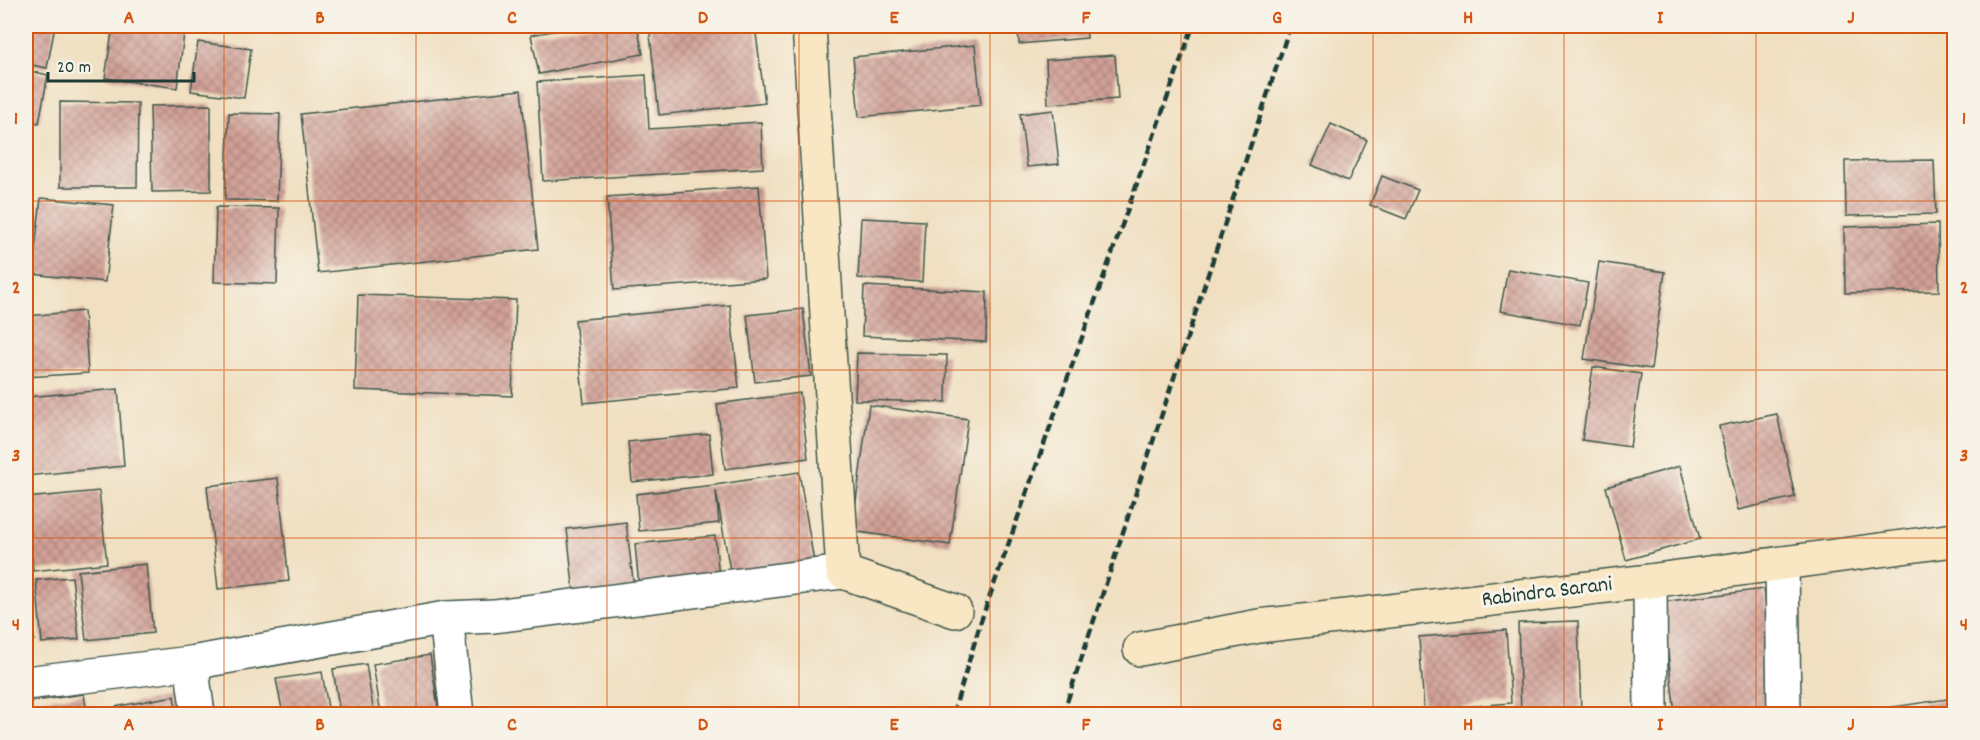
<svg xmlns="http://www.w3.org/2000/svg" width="1980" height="740" font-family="Dekko,sans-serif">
<defs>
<pattern id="building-cross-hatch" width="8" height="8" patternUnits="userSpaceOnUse" patternTransform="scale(1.5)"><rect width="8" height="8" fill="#d2a097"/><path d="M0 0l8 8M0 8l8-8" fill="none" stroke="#aa847c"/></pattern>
</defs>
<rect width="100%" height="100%" fill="#f7f3e8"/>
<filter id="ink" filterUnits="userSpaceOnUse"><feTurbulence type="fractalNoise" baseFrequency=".0167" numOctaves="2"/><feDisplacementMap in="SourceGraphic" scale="12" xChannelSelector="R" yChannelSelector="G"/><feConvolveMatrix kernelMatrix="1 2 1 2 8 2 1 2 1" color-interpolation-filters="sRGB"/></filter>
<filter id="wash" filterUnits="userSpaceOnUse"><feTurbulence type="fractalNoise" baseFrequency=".008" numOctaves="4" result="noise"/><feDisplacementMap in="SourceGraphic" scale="24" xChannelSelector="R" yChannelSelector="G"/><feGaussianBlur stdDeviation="1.35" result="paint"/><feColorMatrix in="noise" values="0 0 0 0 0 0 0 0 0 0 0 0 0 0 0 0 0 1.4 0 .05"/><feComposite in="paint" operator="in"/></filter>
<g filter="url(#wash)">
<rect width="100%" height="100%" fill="#f0dfc0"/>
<g id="blocks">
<g fill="url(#building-cross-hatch)">
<path d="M26 26H55L47 68 26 64Z"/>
<path d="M113 26H185L177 88 105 78Z"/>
<path d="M580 26H637L643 54 539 74 531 35Z"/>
<path d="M649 26H755L765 103 659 115Z"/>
<path d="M1018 26H1086L1087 38 1019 44Z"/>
<path d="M198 42 251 49 244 98 191 91Z"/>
<path d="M975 45 981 105 859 117 853 57Z"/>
<path d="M1115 55 1118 99 1048 104 1046 60Z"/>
<path d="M26 70 48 75 39 123 26 121Z"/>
<path d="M646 75 649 129 761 122 763 168 543 181 537 82Z"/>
<path d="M521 90 538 249 318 273 301 114Z"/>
<path d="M60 102 138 103 137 187H60Z"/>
<path d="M211 105V191L152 192 150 106Z"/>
<path d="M1053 110 1059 164 1027 167 1020 114Z"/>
<path d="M229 113 280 114 277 201 225 200Z"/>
<path d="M1331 124 1367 140 1348 181 1312 165Z"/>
<path d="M1934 160 1936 214 1846 216 1845 161Z"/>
<path d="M1382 176 1418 190 1406 219 1370 205Z"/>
<path d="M759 186 766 279 614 290 607 197Z"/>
<path d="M41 198 114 205 105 282 32 274Z"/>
<path d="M216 207 279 208 277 284 214 282Z"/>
<path d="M861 218 925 221 922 282 858 278Z"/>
<path d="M1938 224 1939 291 1845 293 1844 227Z"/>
<path d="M1599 262 1665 272 1651 369 1584 359Z"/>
<path d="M1508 269 1588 283 1580 325 1500 311Z"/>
<path d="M864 286 987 292 986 342 862 336Z"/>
<path d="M358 295 516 300 512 396 355 390Z"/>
<path d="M730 305 739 388 584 403 575 320Z"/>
<path d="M803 309 811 376 755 382 747 315Z"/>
<path d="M84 311 88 373 26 377V316Z"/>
<path d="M857 353 947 355 946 402 855 400Z"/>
<path d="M1593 367 1641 374 1630 447 1582 440Z"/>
<path d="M118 389 124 466 26 476V397Z"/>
<path d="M800 393 808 458 725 469 717 404Z"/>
<path d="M869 405 968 419 950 545 852 531Z"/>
<path d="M1777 414 1795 497 1738 510 1719 426Z"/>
<path d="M709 434 713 474 632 482 628 442Z"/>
<path d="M1680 466 1700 539 1626 560 1606 487Z"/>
<path d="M799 472 815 568 732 582 716 491 719 523 639 531 636 494 715 485Z"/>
<path d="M278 478 289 581 218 589 207 486Z"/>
<path d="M99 491 107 563 33 571 26 498Z"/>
<path d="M626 522 634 588 574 594 567 529Z"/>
<path d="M715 536 719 578 639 587 635 544Z"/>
<path d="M146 564 153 633 86 640 78 571Z"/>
<path d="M26 566 34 640 26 641Z"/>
<path d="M72 577 79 639 42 643 36 580Z"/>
<path d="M1764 589 1780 714H1675L1662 602Z"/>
<path d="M1578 621 1581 714H1521L1518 623Z"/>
<path d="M1506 630 1511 703 1424 710 1419 637Z"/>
<path d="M430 655 439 714H381L373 664Z"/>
<path d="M366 664 374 714H340L333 669Z"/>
<path d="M322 672 329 714H283L276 679Z"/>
<path d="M84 694 87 714H30L28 702Z"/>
<path d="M174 696 177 714H115L114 707Z"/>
<path d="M1954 698V714H1873L1872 710Z"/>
</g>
</g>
</g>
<g filter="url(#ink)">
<use href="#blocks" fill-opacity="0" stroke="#3e5549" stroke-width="1.5"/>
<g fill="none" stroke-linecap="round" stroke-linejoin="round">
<defs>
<g id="street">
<path d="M1782 563 1784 714"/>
<path d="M1650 581 1651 714"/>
<path d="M446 618 457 714"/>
<path d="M191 663 198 714"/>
<path d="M26 683 191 663 446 618 494 616 843 572"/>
</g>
<g id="secondary">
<path d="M809 26 843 572 955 611"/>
<path d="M1140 649 1259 626 1650 581 1954 540"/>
</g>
</defs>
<use href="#street" stroke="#3e5549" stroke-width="36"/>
<use href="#secondary" stroke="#3e5549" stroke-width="36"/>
<use href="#street" stroke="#fff" stroke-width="33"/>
<use href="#secondary" stroke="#f9e7c3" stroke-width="33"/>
<g stroke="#1f3d34" stroke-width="4.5" stroke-dasharray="9 4.5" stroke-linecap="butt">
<path d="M953 714 981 621 1193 26"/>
<path d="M1063 714 1290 26"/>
</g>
</g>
</g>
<path fill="none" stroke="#d45610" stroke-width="1.5" stroke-opacity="0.55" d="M224 26V714M416 26V714M607 26V714M799 26V714M990 26V714M1181 26V714M1373 26V714M1564 26V714M1756 26V714M26 201H1954M26 370H1954M26 538H1954"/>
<g text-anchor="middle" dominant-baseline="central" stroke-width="6" stroke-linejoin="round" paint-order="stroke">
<g font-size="22" fill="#1f3d34" stroke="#f7f3e8">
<text transform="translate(1547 593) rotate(-7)">Rabindra Sarani</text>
</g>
</g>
<rect width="1980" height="740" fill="none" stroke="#f7f3e8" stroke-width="66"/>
<path d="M48 72v9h146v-9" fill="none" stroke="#1f3d34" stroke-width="3"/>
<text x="57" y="72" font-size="18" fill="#1f3d34" stroke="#f7f3e8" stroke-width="4.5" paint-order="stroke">20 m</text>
<rect x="33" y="33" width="1914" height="674" fill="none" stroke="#d45610" stroke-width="2"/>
<g font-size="20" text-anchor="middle" font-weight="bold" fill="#d45610">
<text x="129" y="23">A</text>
<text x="320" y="23">B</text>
<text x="512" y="23">C</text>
<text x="703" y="23">D</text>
<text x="894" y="23">E</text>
<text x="1086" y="23">F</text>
<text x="1277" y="23">G</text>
<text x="1468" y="23">H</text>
<text x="1660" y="23">I</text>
<text x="1851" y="23">J</text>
<text x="16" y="124">1</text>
<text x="1964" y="124">1</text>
<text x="16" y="293">2</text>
<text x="1964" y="293">2</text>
<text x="16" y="461">3</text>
<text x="1964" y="461">3</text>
<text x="16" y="630">4</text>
<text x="1964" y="630">4</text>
<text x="129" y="730">A</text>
<text x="320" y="730">B</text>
<text x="512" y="730">C</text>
<text x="703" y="730">D</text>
<text x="894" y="730">E</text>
<text x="1086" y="730">F</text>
<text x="1277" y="730">G</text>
<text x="1468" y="730">H</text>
<text x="1660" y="730">I</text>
<text x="1851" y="730">J</text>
</g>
</svg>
